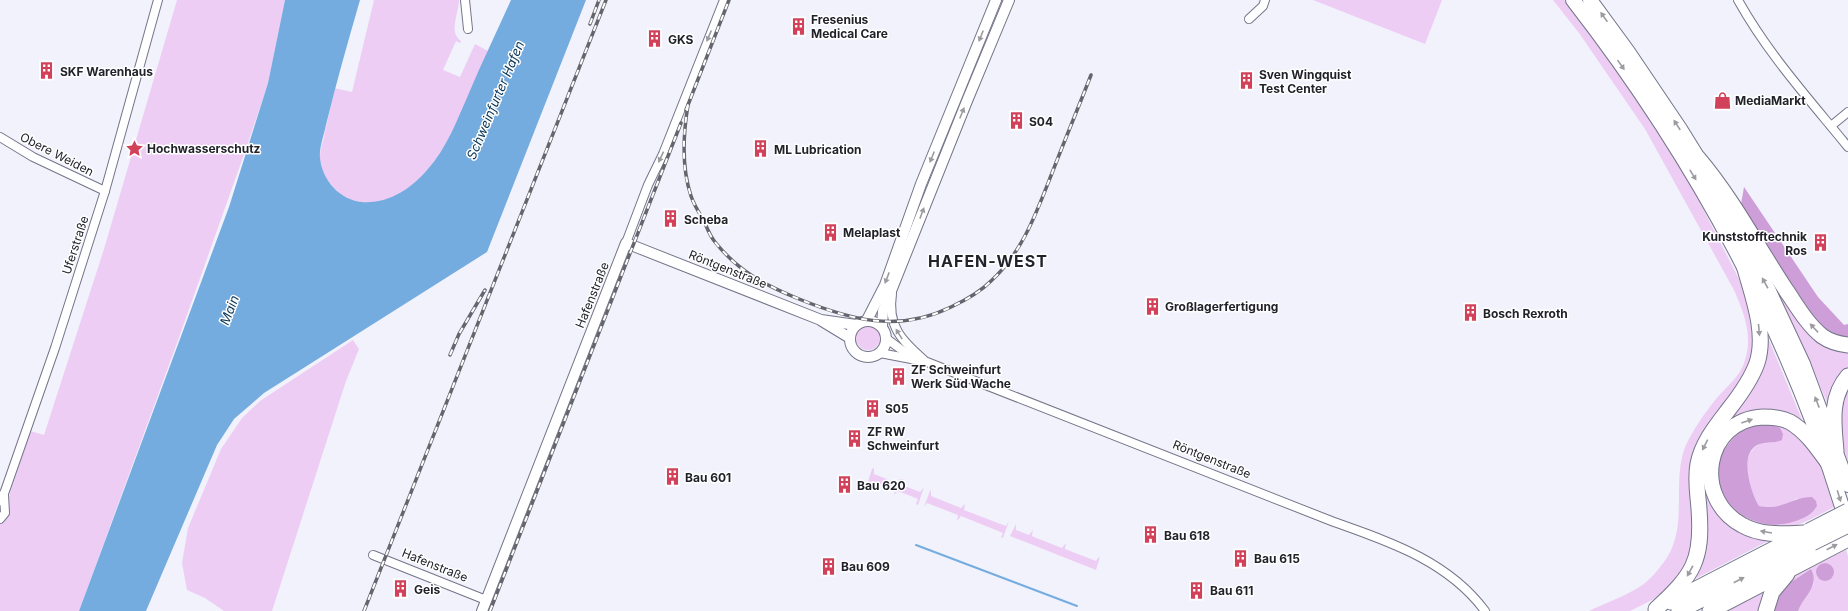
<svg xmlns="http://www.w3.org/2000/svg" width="1848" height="611" font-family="Inter,sans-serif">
<rect width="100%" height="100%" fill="#f1f2fb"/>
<g fill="#eecdf5" fill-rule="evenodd">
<path d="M177 0H285L268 83 247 146 177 343 79 611H0V523H4L10 493 30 431 44 435 104 249Z"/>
<path d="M374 0H459C459 13 448 32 461 41L460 43 456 41 443 70 460 77 475 44 488 51C470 90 455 138 427 170 404 198 362 218 333 187 326 180 319 167 320 157 320 150 323 142 324 136 328 120 331 104 334 88L352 92Z"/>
<path d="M1313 0H1442L1425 44Z"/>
<path d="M1553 0H1566L1614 63 1682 168 1741 283 1751 308 1755 333 1753 358 1748 373 1711 427 1689 560 1671 587 1654 599 1630 611H1589C1605 603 1626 596 1641 586 1649 581 1658 570 1664 562 1689 528 1672 487 1684 450 1691 432 1704 414 1716 399 1726 387 1741 376 1745 360 1753 336 1744 313 1734 290L1645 129 1579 33Z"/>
<path d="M1762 261 1787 300 1848 348V372L1828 405 1807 355Z"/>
<circle cx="868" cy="338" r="12"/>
<path d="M1766 333 1805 427C1798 426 1794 422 1789 419 1779 415 1769 413 1759 415 1747 416 1737 422 1729 429 1679 469 1721 535 1776 537L1685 584C1715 539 1690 501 1704 457 1715 423 1746 403 1759 370 1763 358 1762 346 1762 334Z"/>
<path d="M353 340 359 349 346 381 272 611H224L205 598 187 590 182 563 188 528 221 449 242 418 260 401Z"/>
<path d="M1848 381V461L1841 443 1840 394Z"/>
<path d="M1747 423 1788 424 1817 456 1834 507C1813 518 1787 535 1761 528 1750 525 1737 514 1726 508L1714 462 1720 446ZM1737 434 1774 443C1769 443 1762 443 1758 445 1738 457 1750 491 1759 506 1774 510 1784 505 1798 498L1781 525 1753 521Z"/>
<path d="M874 468V474L897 483 900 479H903L904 481 902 485 920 492 924 487 918 505 916 504 918 499 898 491 894 495 895 490 872 481 869 485H867L872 469Z"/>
<path d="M931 490V496L961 508 965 504 964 510 1003 525 1006 526 1009 521 1003 538 1001 537 1003 533 961 516 957 521 958 515 927 503 924 507 930 491Z"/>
<path d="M1016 524V530L1029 535 1033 530 1032 536 1034 537 1062 548 1066 543 1065 549 1096 561 1098 558 1100 557 1096 570 1010 536Z"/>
<path d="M1846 550 1848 556V611H1798L1801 604 1814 584 1811 569 1785 586 1793 576ZM1822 564H1828L1832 567 1833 576 1828 580 1818 578 1816 573Z"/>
<path d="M1766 587 1761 611H1718Z"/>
</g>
<g fill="#cd9ed8">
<path d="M1744 187 1818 297 1844 325 1848 324V337C1832 335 1822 327 1811 315L1741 204Z"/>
<path d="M1769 424 1780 428 1783 434 1782 440C1775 443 1767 442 1760 444 1737 451 1751 493 1759 506 1782 511 1791 497 1812 497L1816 501 1817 506C1810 517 1802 519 1789 523 1741 535 1693 482 1731 441 1736 435 1742 429 1750 427 1756 425 1763 425 1769 424Z"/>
<circle cx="1825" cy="572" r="9"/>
<path d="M1811 569C1820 587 1804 595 1798 611H1773L1777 594 1785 586Z"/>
</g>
<path fill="#75ace0" d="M285 0H360C348 42 336 83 326 125 324 135 319 148 320 158 322 180 340 200 362 202 388 204 411 189 427 170 447 148 457 120 469 93 482 62 497 31 511 0H586L487 252 264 393 234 419 217 445 146 611H79L229 207 268 83Z"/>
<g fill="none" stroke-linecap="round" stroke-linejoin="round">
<path stroke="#75ace0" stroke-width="2" d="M916 545 1077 606"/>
<defs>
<g id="minor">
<path d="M465 0 468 29"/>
<path d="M1738 0C1768 54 1809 99 1848 147"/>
<path d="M1249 19 1263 6 1265 0"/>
<path d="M1831 126 1848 112"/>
<path d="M0 137 33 157 105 191"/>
<path d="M626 243 648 185 663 154 724 0"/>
<path d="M892 294C887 326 902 341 924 360"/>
<path d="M887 339 910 356"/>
<path d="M880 353 927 362 1334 522C1390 542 1448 561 1485 611"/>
<path d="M0 501 5 491 55 348 105 191 158 0"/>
<path d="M0 519 5 513 4 495"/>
<path d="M373 555 486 600"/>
</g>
<g id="tertiary">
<path d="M867 320 885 285 921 184 996 0"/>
<circle cx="868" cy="339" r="18"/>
<path d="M822 321 850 338"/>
<path d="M882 326 883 311 967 101 1009 0"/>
<path d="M482 611 626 243 821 320 856 325"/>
</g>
<g id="trunk">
<path d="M1573 0C1695 157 1790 332 1847 523"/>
<path d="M1590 0 1628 52 1680 129 1698 158 1768 289 1803 364 1848 485"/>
</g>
<g id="motorway">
<path d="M1698 158C1732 198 1757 246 1786 290 1797 306 1807 324 1822 336 1829 341 1839 344 1848 345"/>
<path d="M1836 451C1834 425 1829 398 1848 376"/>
<path d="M1804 533C1783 534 1761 536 1742 525 1692 498 1704 420 1763 417 1772 417 1782 418 1790 422 1807 432 1818 449 1829 464"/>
<path d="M1671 602 1799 536"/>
<path d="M1656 609C1693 575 1703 561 1699 509 1698 495 1695 479 1698 464 1702 443 1716 426 1729 409 1740 395 1751 380 1757 363 1767 332 1752 295 1744 265"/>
<path d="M1679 611 1812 543"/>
<path d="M1710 611 1848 539"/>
<path d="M1766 611 1772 592 1787 574"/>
</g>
</defs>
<use href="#minor" stroke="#747589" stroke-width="10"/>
<use href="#tertiary" stroke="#747589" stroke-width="12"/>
<use href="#trunk" stroke="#747589" stroke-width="16"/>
<use href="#motorway" stroke="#747589" stroke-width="17"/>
<use href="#minor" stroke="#fff" stroke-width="8"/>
<use href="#tertiary" stroke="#fff" stroke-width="10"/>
<use href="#trunk" stroke="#fff" stroke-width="14"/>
<use href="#motorway" stroke="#fff" stroke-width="15"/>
<defs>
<g id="rail">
<path d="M590 24 599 0"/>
<path d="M688 105C683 135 681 166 691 196 694 205 699 213 704 221 707 228 710 236 715 242 739 272 765 285 799 299 851 320 898 333 951 307 966 300 980 292 991 281 1024 251 1038 208 1054 168 1066 137 1079 106 1091 75"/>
<path d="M686 110 729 0"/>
<path d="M450 355 459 334 485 290"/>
<path d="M364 611 606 0"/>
<path d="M490 611 681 123"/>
</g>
</defs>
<use href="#rail" stroke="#65656e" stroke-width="3.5"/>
<use href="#rail" stroke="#fff" stroke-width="2" stroke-dasharray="6" stroke-linecap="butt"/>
<defs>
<g id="motorway-bridge">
<path d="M1809 531 1848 511"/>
<path d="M1812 543 1848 525"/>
</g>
</defs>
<use href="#motorway-bridge" stroke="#747589" stroke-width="17" stroke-linecap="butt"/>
<use href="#motorway-bridge" stroke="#fff" stroke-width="15"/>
</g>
<defs><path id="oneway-solid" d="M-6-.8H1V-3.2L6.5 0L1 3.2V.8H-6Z"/></defs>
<g fill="#9c9ca0">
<use href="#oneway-solid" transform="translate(1604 17) rotate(-125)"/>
<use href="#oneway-solid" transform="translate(709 36) rotate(113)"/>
<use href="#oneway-solid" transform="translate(981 36) rotate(112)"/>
<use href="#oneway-solid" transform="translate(1621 65) rotate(55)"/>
<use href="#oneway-solid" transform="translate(962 113) rotate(-68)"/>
<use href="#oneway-solid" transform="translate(1677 125) rotate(-123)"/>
<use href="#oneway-solid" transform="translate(661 157) rotate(115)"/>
<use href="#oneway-solid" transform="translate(932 157) rotate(112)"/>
<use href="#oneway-solid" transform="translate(1693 175) rotate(58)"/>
<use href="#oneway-solid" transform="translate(922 213) rotate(-70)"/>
<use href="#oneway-solid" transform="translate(887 278) rotate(111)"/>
<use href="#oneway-solid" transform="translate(1765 283) rotate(-119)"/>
<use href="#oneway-solid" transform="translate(1814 328) rotate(-133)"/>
<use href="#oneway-solid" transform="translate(1759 330) rotate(85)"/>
<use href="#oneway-solid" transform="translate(899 334) rotate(-122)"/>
<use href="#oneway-solid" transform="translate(1817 402) rotate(-111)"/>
<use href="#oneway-solid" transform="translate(1747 421) rotate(-19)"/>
<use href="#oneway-solid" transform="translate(1705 445) rotate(117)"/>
<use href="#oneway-solid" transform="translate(1839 496) rotate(73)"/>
<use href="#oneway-solid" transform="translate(1766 532) rotate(-170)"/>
<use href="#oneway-solid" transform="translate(1832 547) rotate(-27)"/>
<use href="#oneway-solid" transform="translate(1690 571) rotate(119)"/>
<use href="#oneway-solid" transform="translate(1739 580) rotate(-27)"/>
</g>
<defs>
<symbol id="building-bare" viewBox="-9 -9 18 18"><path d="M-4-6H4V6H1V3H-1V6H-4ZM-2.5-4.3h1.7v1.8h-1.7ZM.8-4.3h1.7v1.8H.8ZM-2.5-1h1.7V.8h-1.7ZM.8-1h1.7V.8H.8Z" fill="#d2415a" stroke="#fff" stroke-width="2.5" paint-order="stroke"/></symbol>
<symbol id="shop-bare" viewBox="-9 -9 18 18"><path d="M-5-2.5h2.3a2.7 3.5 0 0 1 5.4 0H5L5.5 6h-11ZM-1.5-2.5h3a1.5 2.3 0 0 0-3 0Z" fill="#d2415a" stroke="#fff" stroke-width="2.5" paint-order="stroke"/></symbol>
<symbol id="sight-bare" viewBox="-9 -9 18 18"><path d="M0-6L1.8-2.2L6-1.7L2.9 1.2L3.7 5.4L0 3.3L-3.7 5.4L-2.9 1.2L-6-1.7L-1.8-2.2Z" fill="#d2415a" stroke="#fff" stroke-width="2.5" paint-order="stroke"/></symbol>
</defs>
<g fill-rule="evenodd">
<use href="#building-bare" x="786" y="14" width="25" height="25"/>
<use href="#building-bare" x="642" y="26" width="25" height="25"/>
<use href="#building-bare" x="34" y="58" width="25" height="25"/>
<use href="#building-bare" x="1234" y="68" width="25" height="25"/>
<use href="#shop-bare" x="1710" y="88" width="25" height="25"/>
<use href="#building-bare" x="1004" y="108" width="25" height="25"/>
<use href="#sight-bare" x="122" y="136" width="25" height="25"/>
<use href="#building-bare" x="748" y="136" width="25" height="25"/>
<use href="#building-bare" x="658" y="206" width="25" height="25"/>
<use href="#building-bare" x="818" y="220" width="25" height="25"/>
<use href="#building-bare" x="1808" y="230" width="25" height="25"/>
<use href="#building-bare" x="1140" y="294" width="25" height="25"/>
<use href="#building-bare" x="1458" y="300" width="25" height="25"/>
<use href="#building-bare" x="886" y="364" width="25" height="25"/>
<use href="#building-bare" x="860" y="396" width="25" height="25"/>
<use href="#building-bare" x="842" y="426" width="25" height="25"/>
<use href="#building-bare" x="660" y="464" width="25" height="25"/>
<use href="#building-bare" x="832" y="472" width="25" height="25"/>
<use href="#building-bare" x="1138" y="522" width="25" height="25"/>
<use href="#building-bare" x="1228" y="546" width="25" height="25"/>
<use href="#building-bare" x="816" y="554" width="25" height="25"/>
<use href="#building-bare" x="388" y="576" width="25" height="25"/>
<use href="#building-bare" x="1184" y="578" width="25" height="25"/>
</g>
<g text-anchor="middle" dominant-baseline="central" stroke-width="3" stroke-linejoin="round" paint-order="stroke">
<g font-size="12" font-weight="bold" fill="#22222b" stroke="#fff" text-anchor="start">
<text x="811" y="19">Fresenius<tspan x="811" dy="14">Medical Care</tspan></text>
<text x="668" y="39">GKS</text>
<text x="60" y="71">SKF Warenhaus</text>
<text x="1259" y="74">Sven Wingquist<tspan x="1259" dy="14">Test Center</tspan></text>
<text x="1735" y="100">MediaMarkt</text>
<text x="1029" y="121">S04</text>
<text x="147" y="148">Hochwasserschutz</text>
<text x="774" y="149">ML Lubrication</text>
<text x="684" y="219">Scheba</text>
<text x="843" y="232">Melaplast</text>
<text x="1807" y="236" text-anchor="end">Kunststofftechnik<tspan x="1807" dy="14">Ros</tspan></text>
<text x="1165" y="306">Großlagerfertigung</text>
<text x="1483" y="313">Bosch Rexroth</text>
<text x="911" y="369">ZF Schweinfurt<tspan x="911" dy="14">Werk Süd Wache</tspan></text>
<text x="885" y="408">S05</text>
<text x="867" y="431">ZF RW<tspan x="867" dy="14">Schweinfurt</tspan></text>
<text x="685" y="477">Bau 601</text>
<text x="857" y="485">Bau 620</text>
<text x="1164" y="535">Bau 618</text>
<text x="1254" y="558">Bau 615</text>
<text x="841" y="566">Bau 609</text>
<text x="414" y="589">Geis</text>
<text x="1210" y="590">Bau 611</text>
</g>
<g font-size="12" fill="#22222b" stroke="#fff">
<text transform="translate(57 154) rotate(27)">Obere Weiden</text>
<text transform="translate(75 245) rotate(-72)">Uferstraße</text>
<text transform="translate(728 269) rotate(22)">Röntgenstraße</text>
<text transform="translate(592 295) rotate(-68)">Hafenstraße</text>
<text transform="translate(1212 459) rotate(22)">Röntgenstraße</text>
<text transform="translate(435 565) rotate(22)">Hafenstraße</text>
</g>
<g font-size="13" font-style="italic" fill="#083455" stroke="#fff">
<text transform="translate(495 100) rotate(-67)">Schweinfurter Hafen</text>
<text transform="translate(229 310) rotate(-69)">Main</text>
</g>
<g font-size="16" font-weight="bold" letter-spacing="1" fill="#22222b" stroke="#fff">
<text x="988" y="261">HAFEN-WEST</text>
</g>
</g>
</svg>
